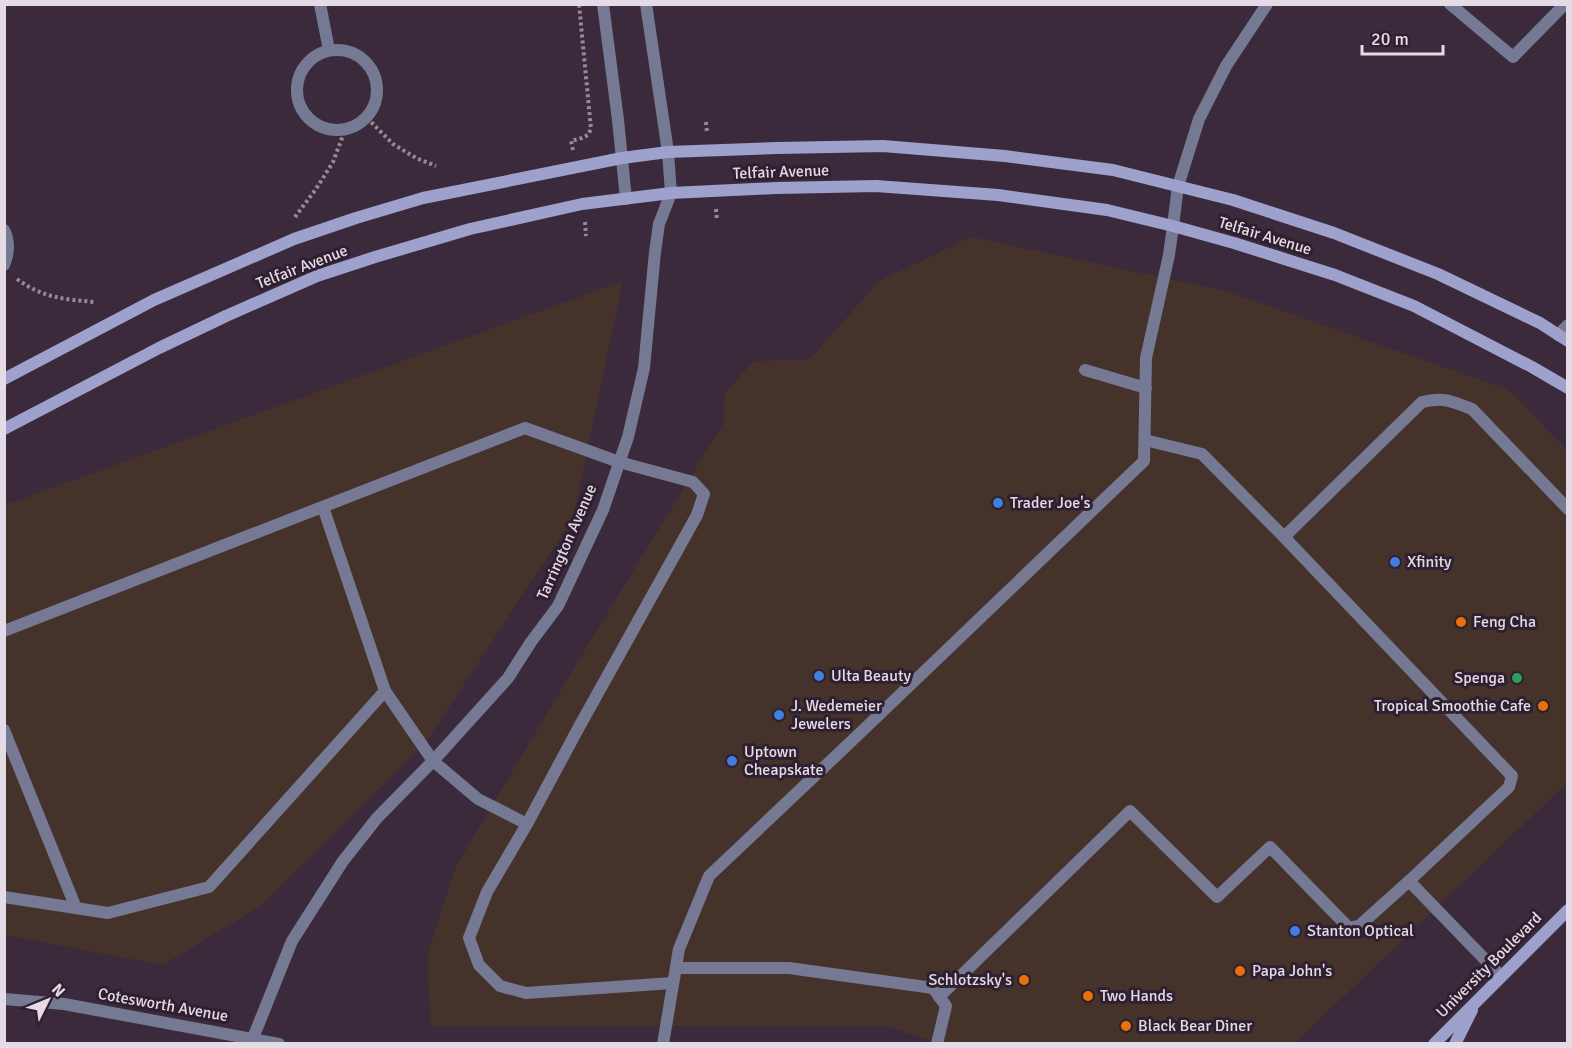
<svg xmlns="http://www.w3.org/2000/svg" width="1572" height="1048" font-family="Signika,sans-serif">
<rect width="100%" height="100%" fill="#3a2a3b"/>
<g fill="#45332b">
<path d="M971 237 1226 291 1509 390 1567 450V783L1295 1043 939 1044 886 1026H431L427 956 456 866 578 661 723 424 725 392 754 361 810 359 879 281Z"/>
<path d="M623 281 573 518 425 744 259 907 163 965 5 935V505Z"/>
</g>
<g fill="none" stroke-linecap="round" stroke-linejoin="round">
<g stroke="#978a98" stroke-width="4" stroke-dasharray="3 3" stroke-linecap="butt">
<path d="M367 118 393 144 416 158 436 166"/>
<path d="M706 122 707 133"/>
<path d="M573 150 571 141 582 138 588 135 591 129 579 4"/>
<path d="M716 209 717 220"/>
<path d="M295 217 316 189 333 162 345 130"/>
<path d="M585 222 586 236"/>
<path d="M17 279C43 298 63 299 94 302"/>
</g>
<g stroke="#767994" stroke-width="12">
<path d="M1558 335 1568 325"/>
<path d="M1085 370 1146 388"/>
<path d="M1145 440 1202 454 1284 537 1512 776 1509 787 1409 881 1501 976"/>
<path d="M1284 537 1422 402C1445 397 1451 401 1472 409L1568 509"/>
<path d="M4 631 525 428 619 462 693 482 704 494 697 515 579 727 527 824 487 892 469 938 479 965 500 986 526 993 673 983"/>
<path d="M385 691 433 761 478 799 527 824"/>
<path d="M4 730 76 908"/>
<path d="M4 897 108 913 209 887 385 691 323 507"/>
<path d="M676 968H789L933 988 946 1006 937 1044"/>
<path d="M939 997 1130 811 1217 897 1270 847 1349 928 1359 926 1409 881"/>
<path d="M663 1044 679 949 709 876 859 734 1144 461 1146 358 1169 255 1173 226"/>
</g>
<g stroke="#767994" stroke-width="12">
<path d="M320 4 329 50"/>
<path d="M603 4 618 120 626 199"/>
<path d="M1450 4 1513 57 1565 4"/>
<circle cx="337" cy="90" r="40"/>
<path d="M1173 226 1178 186 1199 119 1226 66 1267 4"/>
<path d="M4 230C10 242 9 253 4 265"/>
<path d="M4 999 64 1004 279 1044"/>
<path d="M253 1038 292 941 343 861 377 818 433 761 508 678 531 642 558 606 603 510 628 437 644 368 655 252 659 224 671 193 668 152 646 4"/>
</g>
<g stroke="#9ea1cc" stroke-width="12">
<path d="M4 379 154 300 294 239 356 218 423 198 622 158 668 152 777 148 883 146 1005 156 1113 170 1233 200 1334 233 1438 274 1540 323 1568 341"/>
<path d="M4 429 159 348 226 316 317 276 375 257 470 229 582 204 671 193 776 188 876 186 998 195 1107 210 1173 226 1234 243 1335 275 1414 306 1532 367 1568 388"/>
<path d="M1434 1044 1568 910"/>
<path d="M1455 1044 1472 1010"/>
</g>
</g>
<g fill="#3f7fe0" stroke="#2f2031" stroke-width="2">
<circle cx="998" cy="503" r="6"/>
<circle cx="1395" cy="562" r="6"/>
<circle cx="819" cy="676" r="6"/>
<circle cx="779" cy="715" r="6"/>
<circle cx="732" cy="761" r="6"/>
<circle cx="1295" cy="931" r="6"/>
</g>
<g fill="#e8710a" stroke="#2f2031" stroke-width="2">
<circle cx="1461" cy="622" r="6"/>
<circle cx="1543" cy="706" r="6"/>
<circle cx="1240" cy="971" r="6"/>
<circle cx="1024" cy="980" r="6"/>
<circle cx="1088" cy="996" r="6"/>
<circle cx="1126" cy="1026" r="6"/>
</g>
<circle fill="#2e9e5b" stroke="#2f2031" stroke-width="2" cx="1517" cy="678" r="6"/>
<g text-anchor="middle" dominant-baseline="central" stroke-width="6" stroke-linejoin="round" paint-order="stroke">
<g font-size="16" fill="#e5dbe6" stroke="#2f2031">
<text transform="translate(781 172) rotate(-2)">Telfair Avenue</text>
<text transform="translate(1265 236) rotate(17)">Telfair Avenue</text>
<text transform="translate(302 267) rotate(-21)">Telfair Avenue</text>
<text transform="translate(567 542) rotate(-66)">Tarrington Avenue</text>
<text transform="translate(1489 965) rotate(-45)">University Boulevard</text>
<text transform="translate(163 1005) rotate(10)">Cotesworth Avenue</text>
</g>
<g font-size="16" fill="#e5dbe6" stroke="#2f2031" text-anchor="start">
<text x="1010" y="503">Trader Joe's</text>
<text x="1407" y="562">Xfinity</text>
<text x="1473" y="622">Feng Cha</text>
<text x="831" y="676">Ulta Beauty</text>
<text x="1505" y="678" text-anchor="end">Spenga</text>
<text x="791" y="706">J. Wedemeier<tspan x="791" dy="18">Jewelers</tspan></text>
<text x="1531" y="706" text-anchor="end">Tropical Smoothie Cafe</text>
<text x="744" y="752">Uptown<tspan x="744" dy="18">Cheapskate</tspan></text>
<text x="1307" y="931">Stanton Optical</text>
<text x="1252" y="971">Papa John's</text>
<text x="1012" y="980" text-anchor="end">Schlotzsky's</text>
<text x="1100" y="996">Two Hands</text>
<text x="1138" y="1026">Black Bear Diner</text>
</g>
</g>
<rect width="1572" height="1048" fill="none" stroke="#e5dbe6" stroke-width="12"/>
<g transform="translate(48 1000) rotate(47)" stroke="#2f2031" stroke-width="4.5" paint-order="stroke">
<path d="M0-4.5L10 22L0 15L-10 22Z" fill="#e5dbe6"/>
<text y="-9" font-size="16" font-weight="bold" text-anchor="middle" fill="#e5dbe6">N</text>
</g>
<path d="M1362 45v9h81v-9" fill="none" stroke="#e5dbe6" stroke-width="3"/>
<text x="1371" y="45" font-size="18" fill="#e5dbe6" stroke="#2f2031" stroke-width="4.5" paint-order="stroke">20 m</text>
</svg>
